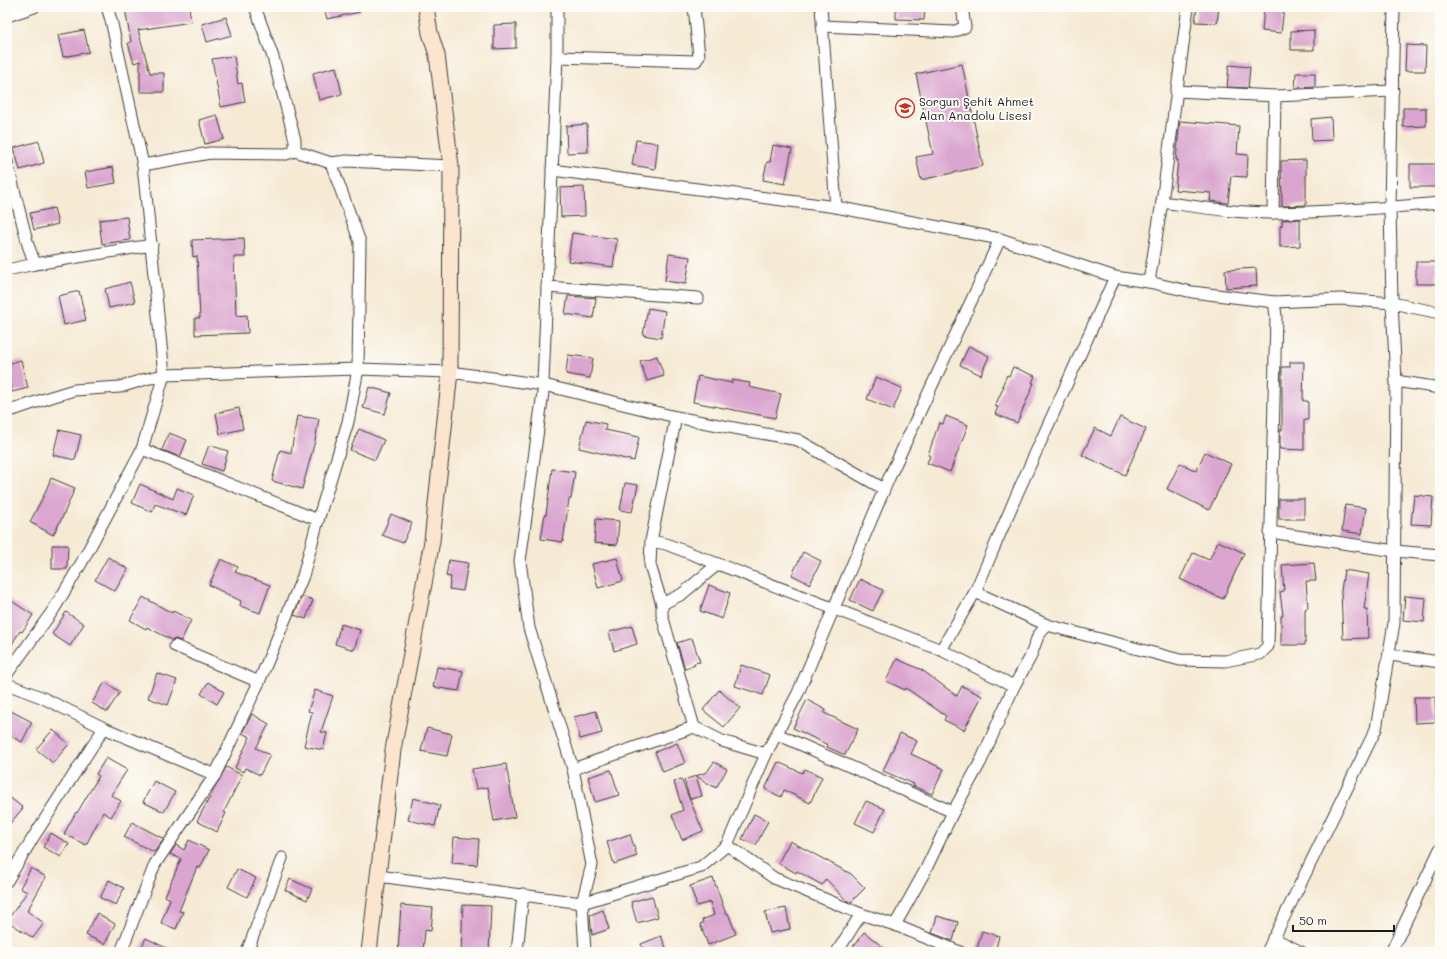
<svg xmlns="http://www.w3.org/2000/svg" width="1447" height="959" font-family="Mali,sans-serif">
<rect width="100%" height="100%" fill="#fdfcf7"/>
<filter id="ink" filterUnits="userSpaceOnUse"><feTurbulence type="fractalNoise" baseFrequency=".025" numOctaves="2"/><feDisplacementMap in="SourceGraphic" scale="8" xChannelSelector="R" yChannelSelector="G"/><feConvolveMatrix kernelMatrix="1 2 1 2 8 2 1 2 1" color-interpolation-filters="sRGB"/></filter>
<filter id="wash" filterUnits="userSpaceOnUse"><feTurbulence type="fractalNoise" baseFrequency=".012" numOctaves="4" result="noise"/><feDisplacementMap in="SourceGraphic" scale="16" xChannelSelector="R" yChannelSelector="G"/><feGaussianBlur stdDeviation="0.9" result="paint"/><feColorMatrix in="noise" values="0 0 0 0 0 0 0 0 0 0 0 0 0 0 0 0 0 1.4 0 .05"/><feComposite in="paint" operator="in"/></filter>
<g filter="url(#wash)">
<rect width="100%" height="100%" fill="#f6ead5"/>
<g id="blocks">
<g fill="#daa5cf">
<path d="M132 7 133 11 155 7H189L191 22 138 30 150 73H164V92H140V61L134 63 128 43 131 42 125 9Z"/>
<path d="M324 7H360V12L327 19Z"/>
<path d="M896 7H925L924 20 896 19Z"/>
<path d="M1197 7H1219L1217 23 1195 22Z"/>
<path d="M1264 7 1284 8 1281 33 1262 31Z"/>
<path d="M226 17 232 35 207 42 202 24Z"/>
<path d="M516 24V48L494 49V25Z"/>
<path d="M84 30 89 52 63 57 58 35Z"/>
<path d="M1314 30V50H1291V31Z"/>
<path d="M1406 45 1426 46 1425 71H1405Z"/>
<path d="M234 56 238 84 242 83 245 102 221 107 212 59Z"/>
<path d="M962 64 983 166 921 180 916 157 933 154 916 74Z"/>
<path d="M1229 65 1250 67 1248 88 1227 87Z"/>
<path d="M336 67 342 94 319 100 313 73Z"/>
<path d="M1296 73H1315V87L1295 88Z"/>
<path d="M1403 108H1426V126L1403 127Z"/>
<path d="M217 115 224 139 205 144 199 120Z"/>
<path d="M1331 117 1332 140 1312 141 1311 119Z"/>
<path d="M1180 121 1239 126 1237 154 1248 155 1247 177 1231 176 1228 203 1210 201 1211 193 1175 190 1178 160H1176L1178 139Z"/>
<path d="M587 124 588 152 567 153 566 126Z"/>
<path d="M636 140 658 143 655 169 632 165Z"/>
<path d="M39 141 44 163 20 170 14 148Z"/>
<path d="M773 145 792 149 785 184 763 180 767 162H770Z"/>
<path d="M1306 160V205L1282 206 1281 161Z"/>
<path d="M1410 164H1436L1437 187H1410Z"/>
<path d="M113 167 116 183 88 188 85 172Z"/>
<path d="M584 187 585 216 561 217 560 188Z"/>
<path d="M54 208 58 224 34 230 30 213Z"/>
<path d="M127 217 130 240 102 244 99 220Z"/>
<path d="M1300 219V246L1280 247V226H1282V220Z"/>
<path d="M572 233 617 239 613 267 568 261Z"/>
<path d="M244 238 245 257H234L236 316 247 315 248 333 195 335V318H200L197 256 193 257 192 240Z"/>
<path d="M669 254 690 257 686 284 665 281Z"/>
<rect x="1416" y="262" width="21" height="22"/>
<path d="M1256 268 1257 286 1226 288 1225 270Z"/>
<path d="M130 282 135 302 109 308 105 289Z"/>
<path d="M79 291 86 320 64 325 58 296Z"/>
<path d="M568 296 596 298 593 318 565 314Z"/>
<path d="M648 308 665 311 661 338 643 335Z"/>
<path d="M969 346 989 356 981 375 960 365Z"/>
<path d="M568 355 593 358 590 378 566 374Z"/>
<path d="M657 356 664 376 647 381 640 361Z"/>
<path d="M21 360 28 388 12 392 7 372V364Z"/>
<path d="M1290 362H1304L1303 401H1308V420H1304V450L1280 449V430H1282V367H1290Z"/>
<path d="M1013 367 1035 376 1032 383H1034L1017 423 995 414 998 407 995 406 1004 386H1002L1007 375 1009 376Z"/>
<path d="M698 376 732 383V380L750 383 749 387 781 394 775 418 693 402Z"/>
<path d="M876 377 902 388 893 410 867 399Z"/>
<path d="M369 387 391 393 385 414 363 408Z"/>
<path d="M239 408 243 429 220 434 216 413Z"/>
<path d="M297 416 319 419 315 441 302 489 272 481 280 450 291 453Z"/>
<path d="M946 416 968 425 950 472 927 463 930 456 928 455 939 423 943 424Z"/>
<path d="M1120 417 1146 429 1125 475 1082 455 1095 428 1111 436Z"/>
<path d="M586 420 606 424 605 430 639 437 634 461 579 448Z"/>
<path d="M359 429 384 440 375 460 350 450Z"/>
<path d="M59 430 81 435 75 460 53 455Z"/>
<path d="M169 433 187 440 180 457 162 450Z"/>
<path d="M209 445 228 451 222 471 202 464Z"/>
<path d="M1205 452 1231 464 1209 510 1167 489 1180 463 1196 471Z"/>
<path d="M552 469 575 472 571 499H569L563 542 541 539 545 514 546 515Z"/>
<path d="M51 478 75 488 63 516 53 535 30 522 44 495Z"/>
<path d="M625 483 638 485 632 512 620 510Z"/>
<path d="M140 484 173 499 177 488 194 495 186 515 155 504 152 512 132 503Z"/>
<path d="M1414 495 1433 497 1431 525 1411 524Z"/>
<rect x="1279" y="499" width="25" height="20"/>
<path d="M1345 505 1366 508 1362 534 1342 531Z"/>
<path d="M391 514 412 523 403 543 382 535Z"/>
<path d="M596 519 619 521 617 545 594 543Z"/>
<path d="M1218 541 1244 553 1223 599 1180 579 1193 553 1209 560Z"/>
<path d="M52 545H68L67 569H52Z"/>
<path d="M803 552 821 561 810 584 792 575Z"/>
<path d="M108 557 128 569 115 591 95 580Z"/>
<path d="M617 558 623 581 598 588 592 564Z"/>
<path d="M221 559 238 567 235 572 270 585 260 613 240 606 241 601 209 585Z"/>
<path d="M449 560 468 563 463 591 449 589 451 577 446 576Z"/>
<path d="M1314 563 1316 581H1306L1308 608 1305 609V645H1281V616H1283L1280 592 1284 591 1282 565Z"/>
<path d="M1344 570 1369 574 1364 609H1367L1368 638 1343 639 1341 591Z"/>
<path d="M860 579 883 590 873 611 850 600Z"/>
<path d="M709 585 730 593 722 619 700 611Z"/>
<path d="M302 596 313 600 306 619 294 615Z"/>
<path d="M1405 596 1426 598 1424 622 1403 620Z"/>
<path d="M143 597 172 613 173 611 191 620 181 641 175 639 172 640 147 627 146 629 130 620Z"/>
<path d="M7 598 33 615 22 632 20 631 7 652Z"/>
<path d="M66 612 84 624 70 646 52 634Z"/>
<path d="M341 624 360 630 354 650 335 644Z"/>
<path d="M632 626 637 644 614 651 609 632Z"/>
<path d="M692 638 700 662 694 663 695 665 685 669 677 643Z"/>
<path d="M897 659 922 670 957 696 962 686 982 696 964 730 944 720 946 716 906 688 905 690 886 681Z"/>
<path d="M741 665 770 675 763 695 735 686Z"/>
<path d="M437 667 463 671 459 691 433 687Z"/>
<path d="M157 673 177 680 168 705 148 698Z"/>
<path d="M105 682 120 692 107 712 92 703Z"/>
<path d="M208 682 224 692 217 704 201 694Z"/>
<path d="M315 690 333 696 321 732 327 733 323 750 304 746 312 712 308 711Z"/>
<path d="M719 690 740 708 724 727 703 710Z"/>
<path d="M1414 697H1435L1436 722 1415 723Z"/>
<path d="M807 700 826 710 824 713 858 729 845 755 827 747 828 745 793 728Z"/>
<path d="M11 711 32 722 22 742 7 734V719Z"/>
<path d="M596 711 602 733 580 739 574 717Z"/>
<path d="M252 714 269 724 256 748 270 755 260 775 245 768 243 772 235 768 250 737 242 733Z"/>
<path d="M427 728 452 734 447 756 421 751Z"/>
<path d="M53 730 69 744 53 763 36 749Z"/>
<path d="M900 733 917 741 911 754 944 769 932 794 913 786 914 784 883 771Z"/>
<path d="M677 743 685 763 663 772 655 752Z"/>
<path d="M106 758 127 770 111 795 121 801 111 817 103 812 86 845 64 834 76 812 77 813 99 776 96 774Z"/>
<path d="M714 762 727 769 716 788 696 776 707 772Z"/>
<path d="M778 762 802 773 805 769 822 777 810 803 784 790 781 797 765 789Z"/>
<path d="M506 764 515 817 494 821 488 787 476 789 472 769Z"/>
<path d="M226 767 242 775 224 812 226 813 217 832 197 821Z"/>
<path d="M611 770 619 795 595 802 588 777Z"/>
<path d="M696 776 702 796 690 799 684 780Z"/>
<path d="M681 779 703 831 682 840 672 815 683 810 674 782Z"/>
<path d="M154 781 175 792 164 812 143 802Z"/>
<path d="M7 795 23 808 7 827Z"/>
<path d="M413 798 440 805 435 826 408 820Z"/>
<path d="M866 801 885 809 874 832 855 823Z"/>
<path d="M754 814 768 821 756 845 742 839Z"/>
<path d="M132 822 164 839 154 852 124 837Z"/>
<path d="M51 833 69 844 61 857 43 847Z"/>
<path d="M630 834 637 856 614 864 607 842Z"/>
<path d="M454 837 479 839 477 865 452 863Z"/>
<path d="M189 840 209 850 200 868 197 867 179 911 183 912 176 929 161 923 170 899 165 896 181 859 170 854 176 845 184 850Z"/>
<path d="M790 841 851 874 865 888 851 902 847 901 826 879 822 885 797 871 796 873 778 863Z"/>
<path d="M31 868 46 877 27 911 44 923 33 938 7 921 27 892 20 888Z"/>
<path d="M237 869 256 878 247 897 228 887Z"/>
<path d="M713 878 726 914 728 913 736 934 708 945 700 924 703 923 702 920 714 915 710 902 697 906 690 886Z"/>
<path d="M290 879 312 889 307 900 285 890Z"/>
<path d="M109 880 124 888 116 905 100 898Z"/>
<path d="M652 896 658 917 637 923 631 902Z"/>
<path d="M401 905 433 908 431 931 425 930 423 952H398Z"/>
<path d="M463 905 491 906 489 952H461Z"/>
<path d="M786 908 790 929 770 933 765 912Z"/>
<path d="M603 910 609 929 592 935 590 915Z"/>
<path d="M97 913 115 924 105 944 86 935Z"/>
<path d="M937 916 958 922 953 941 932 933Z"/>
<path d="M982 931 999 936 995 952H976Z"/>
<path d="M864 932 889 952H849Z"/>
<path d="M661 936 668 952H644L641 944Z"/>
<path d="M146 938 174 952H139Z"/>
</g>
</g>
</g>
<g filter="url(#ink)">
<use href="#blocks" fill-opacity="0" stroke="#3d3b38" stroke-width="1"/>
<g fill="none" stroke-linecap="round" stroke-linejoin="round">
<defs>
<g id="street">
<path d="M107 7 111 20 143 165 164 375 358 369 450 372 544 385 676 417 798 440 884 489"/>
<path d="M255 7 273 57 295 140V151"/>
<path d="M557 7V57L696 61 699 56 694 7"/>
<path d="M821 7 836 207"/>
<path d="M7 16 34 7"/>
<path d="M822 26 953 32 965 27 962 7"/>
<path d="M557 57 543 382 544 385 520 561 529 628 573 769 592 865 582 903 585 952"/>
<path d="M1176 91 1275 96 1393 91"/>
<path d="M7 162 28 245 35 264 152 245"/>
<path d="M143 165 210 153 286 154 295 151 331 163 346 161 451 166"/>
<path d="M552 170 836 207 1000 239 1115 277 1149 282 1192 292 1274 302 1341 299 1392 303 1440 313"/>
<path d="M1162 202C1199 207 1236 213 1273 213 1329 212 1385 208 1440 203"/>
<path d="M1273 213 1275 96"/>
<path d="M7 270 35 264"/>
<path d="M1149 282 1162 202 1188 7"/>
<path d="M547 287 698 298"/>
<path d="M1396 381 1440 388"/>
<path d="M7 412 51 397 74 390 120 387 146 379 164 375 142 449 82 562 54 609 7 674"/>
<path d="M676 417 651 541 650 565 662 604V615L694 727"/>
<path d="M142 449 318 520"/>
<path d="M1270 532 1395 551 1440 555"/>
<path d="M651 541 666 544 941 650 1014 686"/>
<path d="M975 592 1047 625 1180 660 1225 661 1260 654 1268 646 1276 316 1274 302"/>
<path d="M662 604 682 594 718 564"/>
<path d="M175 646 259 682"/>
<path d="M941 650 975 592 1017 494 1115 277"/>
<path d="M1390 655 1440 662"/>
<path d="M7 684 41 697 104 728 215 775"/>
<path d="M777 734 953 812"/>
<path d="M573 769 694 727 722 741 766 754"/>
<path d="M727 845 774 878 861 914 895 925 960 952"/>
<path d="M378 876 582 903 701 867 727 845 766 754 798 693 889 478 1000 239"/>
<path d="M7 881 34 836 104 728"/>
<path d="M895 925 925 871 953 812 981 761 1014 686 1030 658 1038 636 1047 625"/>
<path d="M1273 938 1301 952"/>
<path d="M121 952 155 864 215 775 259 682 303 576 318 520 348 422 358 369 360 242 331 163"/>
<path d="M247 952 282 858"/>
<path d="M517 952 523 894"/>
<path d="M837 952 861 914"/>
<path d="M1267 952 1376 729 1394 623 1396 381 1392 303 1390 207 1394 7"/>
<path d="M1391 952 1440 849"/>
</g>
<path id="secondary" d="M369 952 393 750 432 541 450 372 451 166 437 55 430 33 426 7"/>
</defs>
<use href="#street" stroke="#3d3b38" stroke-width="13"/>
<use href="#secondary" stroke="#3d3b38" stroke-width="17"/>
<use href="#street" stroke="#fff" stroke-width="11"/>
<use href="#secondary" stroke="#fbe5cf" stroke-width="15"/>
</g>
</g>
<defs>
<symbol id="school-ring" viewBox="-11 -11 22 22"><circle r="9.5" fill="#fdfcf7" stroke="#c8321e" stroke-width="1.5"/><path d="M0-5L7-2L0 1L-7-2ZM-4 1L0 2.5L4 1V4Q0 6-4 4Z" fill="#c8321e"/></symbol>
</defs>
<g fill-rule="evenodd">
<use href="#school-ring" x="894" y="97" width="22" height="22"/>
</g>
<g text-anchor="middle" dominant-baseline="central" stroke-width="4" stroke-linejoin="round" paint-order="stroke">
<g font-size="12" fill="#1c1c1c" stroke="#fdfcf7" text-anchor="start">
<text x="919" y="101">Sorgun Şehit Ahmet<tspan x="919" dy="14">Alan Anadolu Lisesi</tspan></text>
</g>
</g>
<rect width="1447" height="959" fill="none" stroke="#fdfcf7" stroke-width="24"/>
<path d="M1293 925v6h101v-6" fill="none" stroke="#1c1c1c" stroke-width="2"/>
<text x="1299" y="925" font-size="12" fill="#1c1c1c" stroke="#fdfcf7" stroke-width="3" paint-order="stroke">50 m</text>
</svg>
